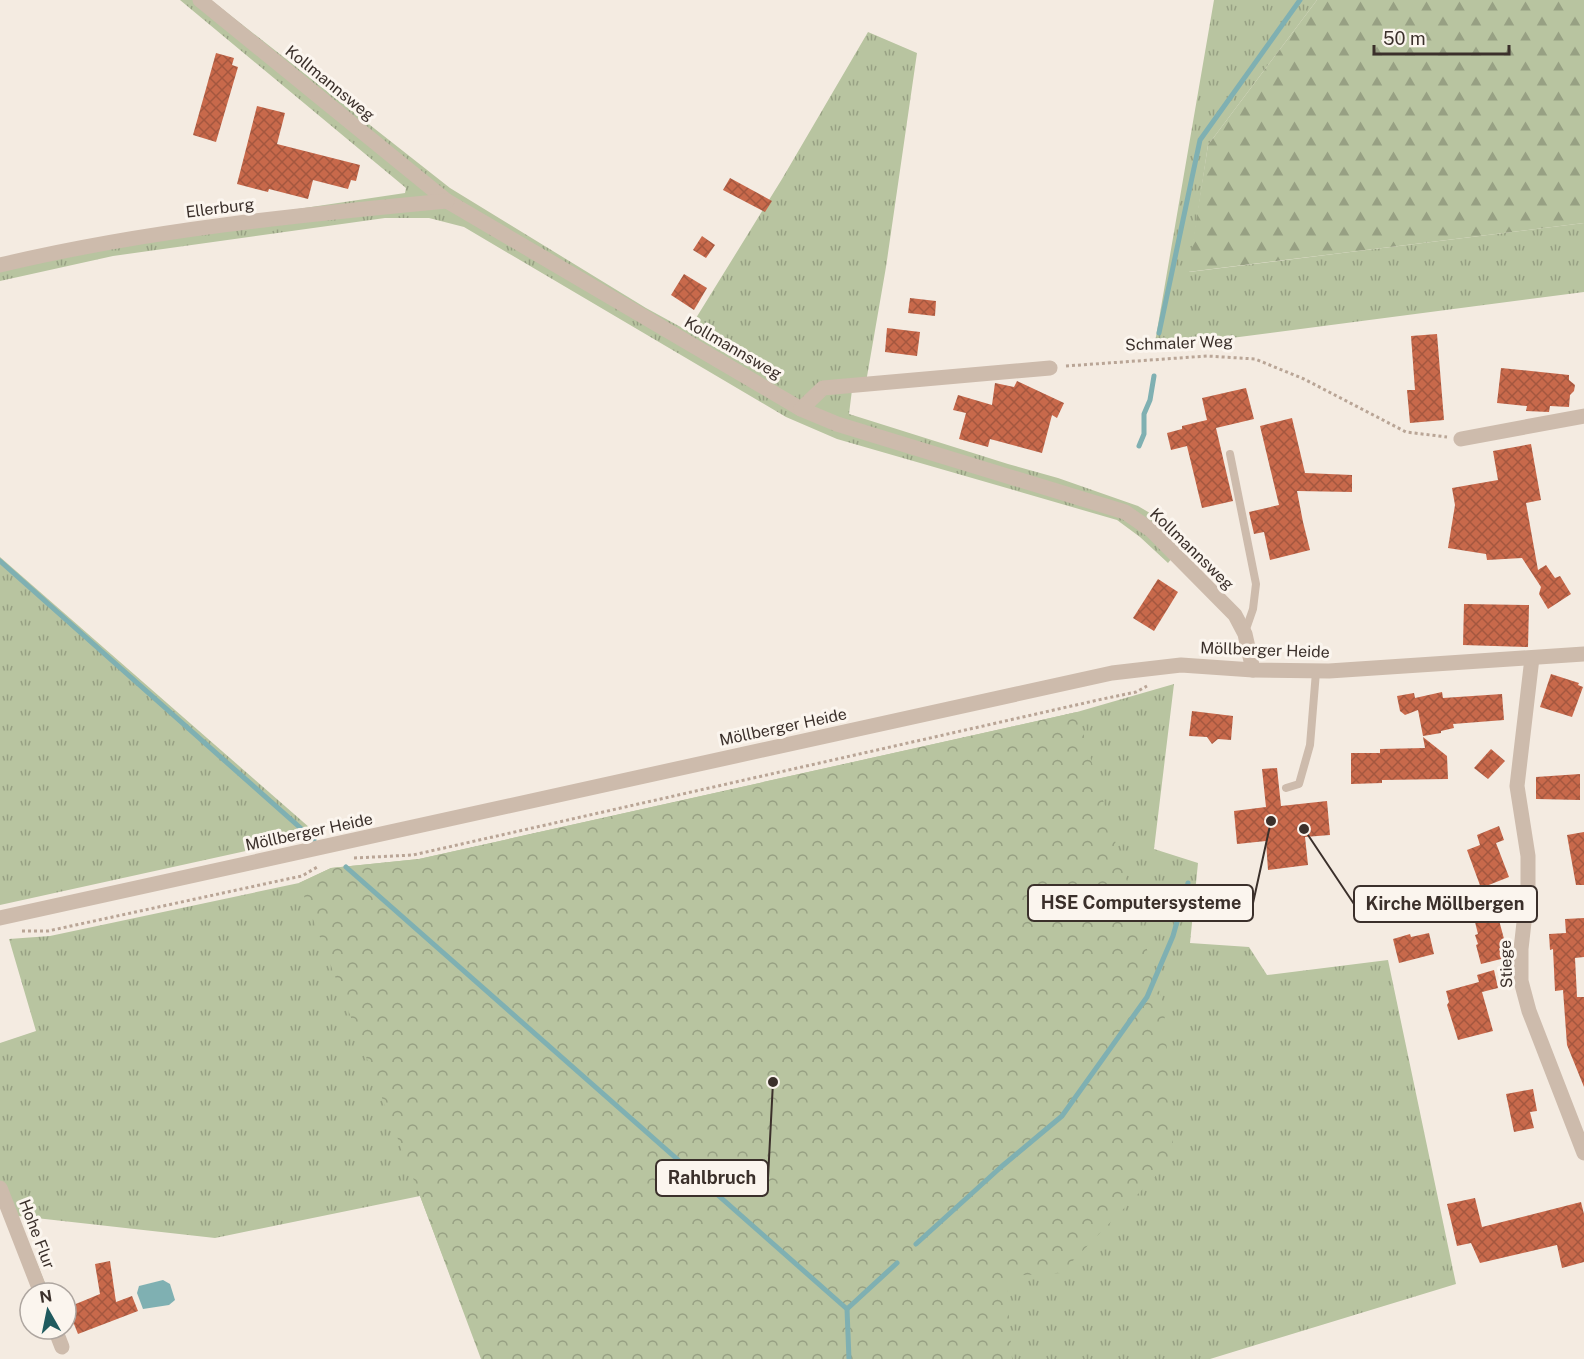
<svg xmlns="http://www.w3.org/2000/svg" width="1584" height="1359" font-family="'Public Sans',sans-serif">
<defs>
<pattern id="grass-tufts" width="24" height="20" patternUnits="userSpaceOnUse" patternTransform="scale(1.5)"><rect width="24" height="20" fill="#b8c4a0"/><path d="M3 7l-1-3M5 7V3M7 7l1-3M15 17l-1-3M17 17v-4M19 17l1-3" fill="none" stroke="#97a083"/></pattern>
<pattern id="forest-firs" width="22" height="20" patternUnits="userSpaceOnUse" patternTransform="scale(1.5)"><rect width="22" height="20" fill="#b8c4a0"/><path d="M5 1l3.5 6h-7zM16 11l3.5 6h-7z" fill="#97a083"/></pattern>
<pattern id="park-crowns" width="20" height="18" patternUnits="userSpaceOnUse" patternTransform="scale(1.5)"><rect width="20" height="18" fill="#b8c4a0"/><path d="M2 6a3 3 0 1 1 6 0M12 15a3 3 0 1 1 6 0" fill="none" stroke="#97a083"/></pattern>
<pattern id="building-cross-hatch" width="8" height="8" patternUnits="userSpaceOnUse" patternTransform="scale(1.5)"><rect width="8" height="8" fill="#c8694b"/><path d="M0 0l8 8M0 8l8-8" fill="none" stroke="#a4573f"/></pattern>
</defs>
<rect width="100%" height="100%" fill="#f4ebe1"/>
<g fill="url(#grass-tufts)">
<path d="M180 0H211L450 188 646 308 688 331 782 179 868 32 917 53 886 267 865 388 852 390 849 414 1008 464 1058 478 1138 506 1160 519 1183 545 1168 563 1140 537 1117 520 837 439 786 417 464 227 429 218H385L113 256 0 281V262L111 237 405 193 406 188Z"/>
<path d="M1214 0H1317L1208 145 1189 272 1584 223V292L1154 348Z"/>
<path d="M0 557 318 835 0 905Z"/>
<path d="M1174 684 1154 849 1198 863 1190 943 1249 947 1267 975 1388 960 1456 1284 1210 1359H482L420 1196 215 1238 18 1216 49 1293H35L0 1205V1043L36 1031 9 939 50 936 299 883 331 868 419 859 1077 712Z"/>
</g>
<path fill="url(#forest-firs)" d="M1317 0H1584V223L1188 272 1208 145Z"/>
<path fill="url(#park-crowns)" d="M1077 712 1164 1007 1174 1157 1061 1273 1006 1276 1012 1359H481L420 1196 299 883 331 868 419 859Z"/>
<path fill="#7fb0b2" d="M163 1280 170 1284 175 1300 169 1305 143 1309 137 1293 139 1286Z"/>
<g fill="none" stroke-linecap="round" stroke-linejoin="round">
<g stroke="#7fb0b2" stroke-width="5">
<path d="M1159 333 1200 140 1300 0"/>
<path d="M1139 446 1144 434V414L1150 400 1154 376"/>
<path d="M0 561 314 840"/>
<path d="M346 867 847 1309 849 1359"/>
<path d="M916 1244 1001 1167 1062 1116 1147 997 1173 936 1188 883"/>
<path d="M847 1309 897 1263"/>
</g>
</g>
<g fill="url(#building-cross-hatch)">
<path d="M216 53 234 58 232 65 238 67 216 142 193 135Z"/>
<path d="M257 106 285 113 277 144 360 165 356 181 351 180 348 189 313 180 308 199 269 189 268 192 237 184Z"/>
<path d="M730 178 772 201 765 212 723 190Z"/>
<path d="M702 236 715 245 706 258 693 250Z"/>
<path d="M684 274 707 288 694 310 671 295Z"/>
<path d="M910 298 936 301 935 316 908 313Z"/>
<path d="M887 328 920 332 917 356 885 352Z"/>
<path d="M1437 334 1444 420 1410 423 1407 390H1415L1411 336Z"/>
<path d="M1501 368 1569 375V380L1575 385 1574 391 1570 395 1569 407 1550 406 1549 412 1526 411 1527 406 1497 403Z"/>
<path d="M1017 381 1064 403 1057 418 1052 415 1042 453 990 439 988 447 959 439 966 413 953 410 958 395 992 405 995 383 1014 387Z"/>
<path d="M1246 388 1254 419 1216 428 1233 501 1202 508 1187 446 1171 450 1167 433 1182 429V426L1207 420 1202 398Z"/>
<path d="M1292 418 1305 473 1352 475V492L1297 491 1303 522 1310 550 1270 560 1264 532 1254 534 1249 512 1279 505 1260 426Z"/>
<path d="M1531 444 1541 500 1526 503 1538 570 1546 565 1555 578 1560 576 1571 594 1548 609 1539 594 1541 587 1522 558 1487 560 1486 554 1448 548 1455 505 1452 488 1498 480 1493 451Z"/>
<path d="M1158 579 1178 592 1154 631 1133 618Z"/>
<path d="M1464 604 1529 605 1528 647 1463 645Z"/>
<path d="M1551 674 1579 683 1578 685 1583 687 1572 717 1540 707Z"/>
<path d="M1442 692 1443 698 1502 694 1504 720 1453 724 1454 728 1441 731V733L1423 736 1418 710 1405 715 1400 711 1397 696 1414 693 1415 698Z"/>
<path d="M1192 711 1233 716 1231 740 1218 739 1212 744 1207 737 1189 736Z"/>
<path d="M1423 737 1447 756 1448 779 1382 780V783L1351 784V753H1380V749L1425 748Z"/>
<path d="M1491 749 1505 761 1488 779 1474 768Z"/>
<path d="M1277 768 1281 806 1327 801 1330 835 1305 837 1308 865 1268 870 1266 841 1237 844 1234 811 1266 807 1262 769Z"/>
<path d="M1580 774V800L1536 799V777Z"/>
<path d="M1499 826 1504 840 1496 843 1509 877 1481 888 1467 850 1480 845 1477 835Z"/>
<path d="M1584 832V885H1576L1567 835Z"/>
<path d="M1251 886 1253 907 1227 910 1224 889Z"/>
<path d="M1497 913 1509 957 1481 964 1476 945 1478 944 1475 935 1478 934 1474 918Z"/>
<path d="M1584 918V957L1575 958 1577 997H1584V1087L1567 1045 1563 990 1555 991 1553 949 1550 950 1549 934 1566 933 1565 919Z"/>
<path d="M1429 933 1434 954 1399 963 1393 939 1410 934 1411 937Z"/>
<path d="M1494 970 1498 988 1482 992 1493 1031 1458 1040 1447 1005 1449 1002 1446 991 1479 982 1477 975Z"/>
<path d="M1533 1089 1537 1111 1530 1112 1534 1128 1514 1132 1506 1094Z"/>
<path d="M1475 1198 1482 1227 1581 1202 1584 1214V1262L1562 1268 1557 1245 1480 1263 1471 1243 1457 1246 1447 1204Z"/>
<path d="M110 1261 116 1302 132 1296 138 1311 78 1334 74 1324 66 1327V1308L100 1294 95 1264Z"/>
</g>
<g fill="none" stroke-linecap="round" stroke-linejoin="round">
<g stroke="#b9a596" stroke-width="3" stroke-dasharray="3 3" stroke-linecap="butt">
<path d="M1066 366 1207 356 1255 359 1304 379 1406 432 1447 437"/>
<path d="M354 858 413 855 1098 700 1136 692 1147 686"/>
<path d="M22 931H48L292 878 302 876 319 866"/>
</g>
<g stroke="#cdbbac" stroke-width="8">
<path d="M1230 454 1256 584 1253 609 1245 632"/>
<path d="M1286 788 1299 784 1310 745 1316 672"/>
</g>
<g stroke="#cdbbac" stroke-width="15">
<path d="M200 0 447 201 801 409 837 424 1125 512 1151 530 1235 615 1245 634 1253 670"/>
<path d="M0 265C146 230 298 215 447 201"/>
<path d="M801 409 823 388 1050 368"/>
<path d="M1461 439 1584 416"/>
<path d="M1532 658 1517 786 1528 856V887L1521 949V981L1529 1011 1584 1153"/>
<path d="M0 1188 41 1293"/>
<path d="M55 1329 62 1347"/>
</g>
<path stroke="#cdbbac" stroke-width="15" d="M0 918 1112 673 1181 665 1253 670 1329 671 1584 654"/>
</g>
<g text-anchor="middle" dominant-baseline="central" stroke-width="6" stroke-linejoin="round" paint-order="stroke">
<g font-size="16" fill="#3b302b" stroke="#fbf5ee">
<text transform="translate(330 83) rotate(39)">Kollmannsweg</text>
<text transform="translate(220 208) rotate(-7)">Ellerburg</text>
<text transform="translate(1179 343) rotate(-2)">Schmaler Weg</text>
<text transform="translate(733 348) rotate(30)">Kollmannsweg</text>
<text transform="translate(1192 549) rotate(44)">Kollmannsweg</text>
<text transform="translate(1265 650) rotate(2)">Möllberger Heide</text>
<text transform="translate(783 727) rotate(-12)">Möllberger Heide</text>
<text transform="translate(309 832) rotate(-12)">Möllberger Heide</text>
<text transform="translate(1506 964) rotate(-92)">Stiege</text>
<text transform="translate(37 1234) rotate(69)">Hohe Flur</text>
</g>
</g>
<path fill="none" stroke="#3b302b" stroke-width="2" d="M1271 821L1253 903M1304 829L1354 904M773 1082L768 1178"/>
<g fill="#3b302b" stroke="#fbf5ee" stroke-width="2">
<circle cx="1271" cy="821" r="6"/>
<circle cx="1304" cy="829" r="6"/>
<circle cx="773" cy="1082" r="6"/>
</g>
<g fill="#fbf5ee" stroke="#3b302b" stroke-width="2">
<rect x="1028" y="885" width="225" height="36" rx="6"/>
<rect x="1354" y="886" width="183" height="36" rx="6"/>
<rect x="656" y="1160" width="112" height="36" rx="6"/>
</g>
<g font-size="18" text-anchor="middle" font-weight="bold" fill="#3b302b">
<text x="1141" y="909">HSE Computersysteme</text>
<text x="1445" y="910">Kirche Möllbergen</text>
<text x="712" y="1184">Rahlbruch</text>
</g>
<g transform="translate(48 1311) rotate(351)"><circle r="28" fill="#fbf5ee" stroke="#aea6a0" stroke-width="1.5"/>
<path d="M0-4.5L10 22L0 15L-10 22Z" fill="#1f5a5e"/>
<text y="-9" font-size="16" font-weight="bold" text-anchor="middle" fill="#3b302b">N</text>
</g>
<path d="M1374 45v9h135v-9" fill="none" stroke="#3b302b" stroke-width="3"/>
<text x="1383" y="45" font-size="18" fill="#3b302b" stroke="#fbf5ee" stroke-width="4.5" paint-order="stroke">50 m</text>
</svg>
